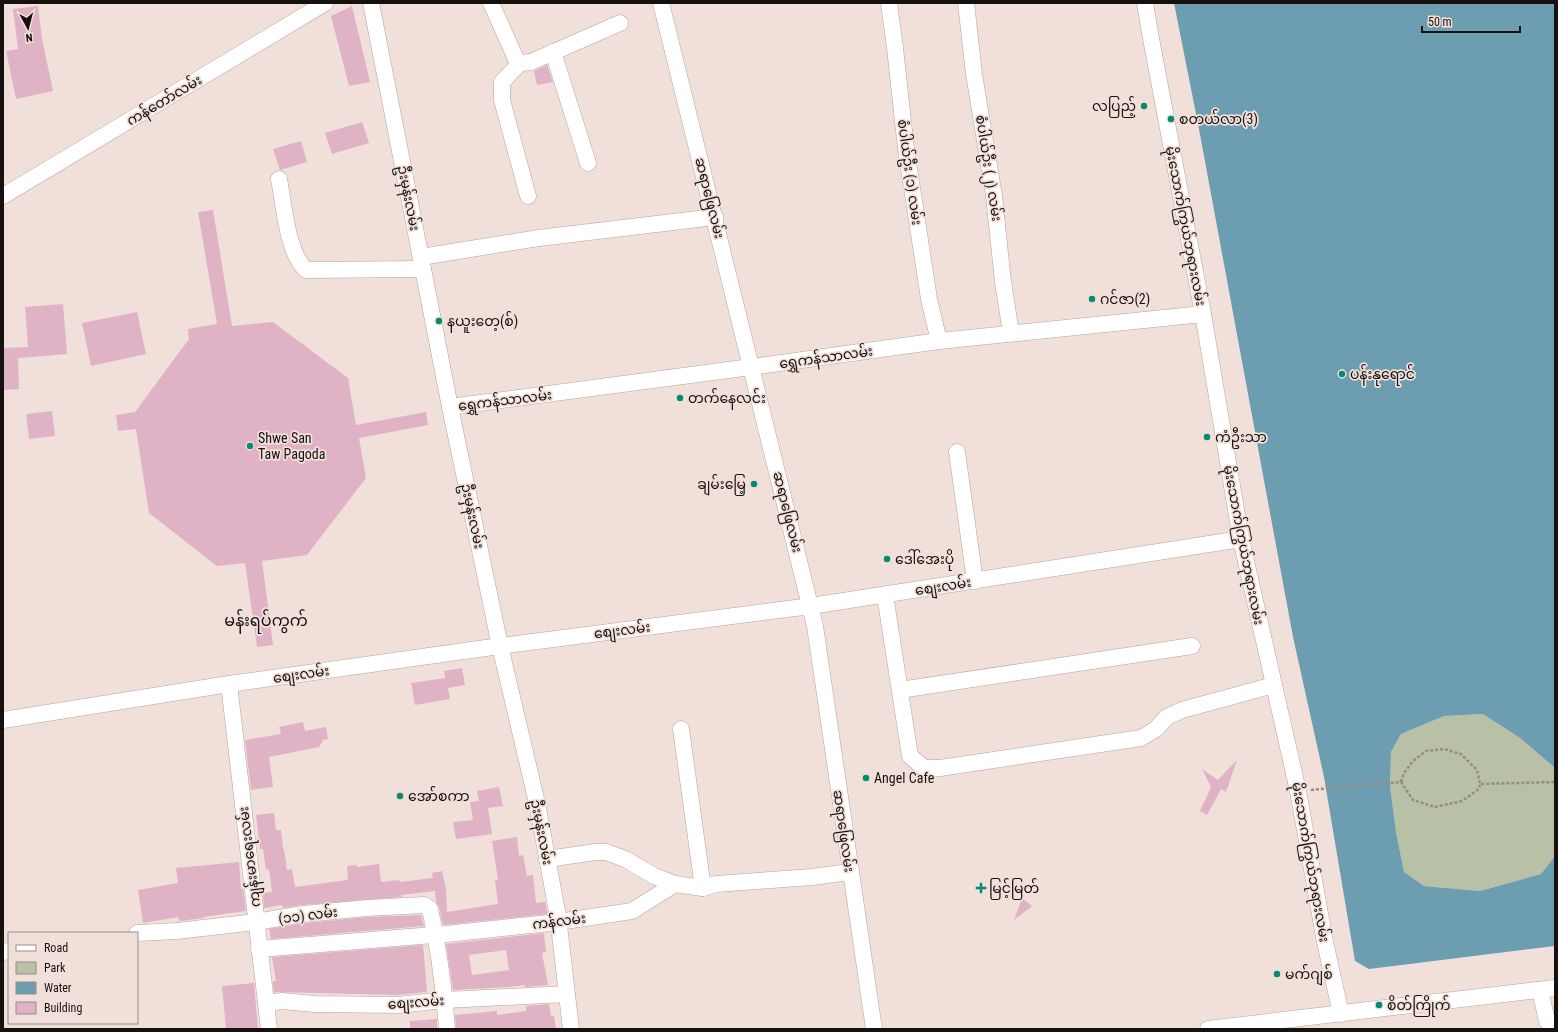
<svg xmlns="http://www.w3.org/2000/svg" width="1558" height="1032" font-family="'Roboto Condensed','Noto Sans Myanmar',sans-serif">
<rect width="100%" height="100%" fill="#f1e0d9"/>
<path fill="#b8c0a6" d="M1483 714 1520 738 1555 768V856L1541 874 1480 891 1424 886 1404 872 1396 832 1390 786 1391 752 1401 734 1444 716Z"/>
<path fill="#6d9db1" d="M1174 3H1555V768L1520 738 1483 714 1444 716 1401 734 1391 752 1390 786 1396 832 1404 872 1424 886 1480 891 1541 874 1555 856V946L1369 969 1355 961 1324 777 1293 637 1199 129Z"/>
<g fill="#e0b2c5" fill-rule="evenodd">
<path d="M38 6 42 39 53 91 16 99 6 51 18 49 13 9Z"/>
<path d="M352 6 370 82 349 86 331 16Z"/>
<path d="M547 65 553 82 537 85 534 71Z"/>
<path d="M362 122 369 143 332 154 325 133Z"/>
<path d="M301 141 307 162 280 170 273 149Z"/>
<path d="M213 210 232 326 273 322 348 378 356 425 426 412 428 425 359 438 366 478 307 555 262 561 273 645 257 647 245 563 217 566 149 513 136 429 118 431 116 415 135 412 189 339 188 329 217 324 198 212Z"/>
<path d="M63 304 67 354 18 358 19 389 3 390V348L28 347 25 307Z"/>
<path d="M137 312 146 354 91 366 82 323Z"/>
<path d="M52 411 55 436 29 439 26 414Z"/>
<path d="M462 668 465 685 448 688 450 699 415 705 411 683 445 678 444 671Z"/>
<path d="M303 722 305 731 326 727 328 739 323 740 319 747 269 757 273 787 251 790 245 740 281 734 279 727Z"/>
<path d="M1237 760 1226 792 1221 789 1207 815 1200 811 1211 787 1202 769 1218 780Z"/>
<path d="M499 787 503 806 488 808 492 834 456 839 453 822 473 820 470 802 479 801 477 791Z"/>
<path d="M274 813 276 830H281L283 849H284L287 870 292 869 295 887 348 880 347 866 357 865V867L379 864 381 882 399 880 400 882 433 878 432 873 442 871 446 889 447 912 498 904 495 880H498L492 841 517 837 519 856 523 855 527 876 533 875 536 903 545 902 548 914 443 925 439 907 436 902 435 891 401 895 402 897 302 905 283 908 282 905 264 908 263 893 272 892 269 869 266 870 263 849H260L256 815Z"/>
<path d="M239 862 241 889H243L246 911 203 917 204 918 179 921V917L143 923 138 890 178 883 176 868Z"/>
<path d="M1022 898 1032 906 1014 920Z"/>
<path d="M421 915 424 926 271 939 269 929 304 923 368 917Z"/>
<path d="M544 933 546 952 542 953 548 985 525 987V985L509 987 453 990 446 944ZM506 950 509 970 472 975 469 955Z"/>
<path d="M423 945 427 992 398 995 274 992 273 981H276L272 957Z"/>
<path d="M254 983 258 1029H226L222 986Z"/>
<path d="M549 1004 551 1016H554L556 1029H456L455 1015 497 1011V1015L526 1011V1006Z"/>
<path d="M437 1019V1029H410V1021Z"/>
</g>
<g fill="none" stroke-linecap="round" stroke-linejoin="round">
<defs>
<g id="minor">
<path d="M371 3 450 407 500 646 537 803 558 917 571 1029"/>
<path d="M491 3 516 59 520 63 531 62 620 23"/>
<path d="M661 3 815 626 874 1029"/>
<path d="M889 3 895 48 906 149 929 299 939 341"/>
<path d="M966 3 974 74 994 196 1003 282 1011 333"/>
<path d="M1145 3 1150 33 1203 314 1241 539 1298 791 1325 942 1341 1014"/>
<path d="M553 52 588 163"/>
<path d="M520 63 502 82V100L528 196"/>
<path d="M279 179C284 205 287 252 306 270L423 269"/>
<path d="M3 196 325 3"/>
<path d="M421 257 539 238 715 217"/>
<path d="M450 407 751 367 939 341 1203 314"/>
<path d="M957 452 975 581"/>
<path d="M885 595 910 756 924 768H940L1141 738 1156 729 1167 717 1182 710 1274 685"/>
<path d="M229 684 269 1029"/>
<path d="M900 690 1192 646"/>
<path d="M3 720 229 684 500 646 811 606 1241 539"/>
<path d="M681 729 703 888"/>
<path d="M547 859 596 852H606L625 859 654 876 675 884"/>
<path d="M137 933 177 931 256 922 303 914 367 908 424 905 430 909C439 949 444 989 447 1029"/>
<path d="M259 949 446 934 558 922 632 911 675 884 703 888 716 884 812 877 850 872"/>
<path d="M3 952 9 951"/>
<path d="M1540 990 1547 1021 1554 1029"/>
<path d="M266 1003 282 1001 315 1004 398 1005 445 1000 567 994"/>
<path d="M1208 1029 1555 988"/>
</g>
</defs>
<use href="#minor" stroke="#b4a49e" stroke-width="17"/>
<g stroke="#988b86" stroke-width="2.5" stroke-dasharray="3 2" stroke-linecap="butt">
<path d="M1401 782 1404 773 1413 761 1426 751 1444 749 1461 754 1477 770 1480 784"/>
<path d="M1311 790 1401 782 1413 800 1435 807 1462 801 1479 789 1480 784 1555 782"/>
</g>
<use href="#minor" stroke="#fff" stroke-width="16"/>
</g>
<g fill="#078b70" stroke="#f1e0d9" stroke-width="1.5">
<circle cx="1144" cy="106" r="4"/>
<circle cx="1171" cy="119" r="4"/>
<circle cx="1092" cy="299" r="4"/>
<circle cx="439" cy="321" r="4"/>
<circle cx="1342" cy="374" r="4"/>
<circle cx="680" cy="398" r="4"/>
<circle cx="1207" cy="437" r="4"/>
<circle cx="250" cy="446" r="4"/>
<circle cx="754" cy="484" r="4"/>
<circle cx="887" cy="559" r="4"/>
<circle cx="866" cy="778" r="4"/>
<circle cx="400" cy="796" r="4"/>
<path d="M979 882h4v4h4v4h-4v4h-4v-4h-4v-4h4z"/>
<circle cx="1277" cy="974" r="4"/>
<circle cx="1379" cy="1005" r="4"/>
</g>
<g text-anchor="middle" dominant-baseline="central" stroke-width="3.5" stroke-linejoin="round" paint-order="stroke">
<g font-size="14" fill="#16100e" stroke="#f1e0d9">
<text transform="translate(164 100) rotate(-31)">ကန်တော်လမ်း</text>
<text transform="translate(989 168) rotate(81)">စံပါယ်ဦး (၂) လမ်း</text>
<text transform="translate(910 172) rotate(82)">စံပါယ်ဦး (၁) လမ်း</text>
<text transform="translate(409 198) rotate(79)">ဦးမှန်းလမ်း</text>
<text transform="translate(710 198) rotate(76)">ဆရာဖြေလမ်း</text>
<text transform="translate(1186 226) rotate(79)">မိုးသောက်ကြွယ်ဘုရားလမ်း</text>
<text transform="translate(826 357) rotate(-8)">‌ရွှေကန်သာလမ်း</text>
<text transform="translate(505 400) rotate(-7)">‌ရွှေကန်သာလမ်း</text>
<text transform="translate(788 512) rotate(76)">ဆရာဖြေလမ်း</text>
<text transform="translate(473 516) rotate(78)">ဦးမှန်းလမ်း</text>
<text transform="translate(1244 545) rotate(79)">မိုးသောက်ကြွယ်ဘုရားလမ်း</text>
<text transform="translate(943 586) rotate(-9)">စျေးလမ်း</text>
<text transform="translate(622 630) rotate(-7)">စျေးလမ်း</text>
<text transform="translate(301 674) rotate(-8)">စျေးလမ်း</text>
<text transform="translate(844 831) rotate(82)">ဆရာဖြေလမ်း</text>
<text transform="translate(542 832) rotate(79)">ဦးမှန်းလမ်း</text>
<text transform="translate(249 857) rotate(-97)">ကျန်းမာရေးလမ်း</text>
<text transform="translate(1311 862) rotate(80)">မိုးသောက်ကြွယ်ဘုရားလမ်း</text>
<text transform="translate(308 915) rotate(-7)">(၁၁) လမ်း</text>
<text transform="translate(559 921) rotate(-7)">ကန်လမ်း</text>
<text transform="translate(416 1002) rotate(-4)">စျေးလမ်း</text>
</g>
<g font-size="14" fill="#16100e" stroke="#f1e0d9" text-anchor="start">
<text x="1136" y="106" text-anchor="end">လပြည့်</text>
<text x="1179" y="119">စတယ်လာ(3)</text>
<text x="1100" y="299">ဂင်ဇာ(2)</text>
<text x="447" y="321">နယူးတေ့(စ်)</text>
<text x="1350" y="374">ပန်းနုရောင်</text>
<text x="688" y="398">တက်နေလင်း</text>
<text x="1215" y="437">ကံဦးသာ</text>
<text x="258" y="438">Shwe San<tspan x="258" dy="16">Taw Pagoda</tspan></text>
<text x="746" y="484" text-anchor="end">ချမ်းမြေ့</text>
<text x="895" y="559">ဒေါ်အေးပို</text>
<text x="874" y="778">Angel Cafe</text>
<text x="408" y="796">အော်စကာ</text>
<text x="989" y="888">မြင့်မြတ်</text>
<text x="1285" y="974">မက်ဂျစ်</text>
<text x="1387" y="1005">စိတ်ကြိုက်</text>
</g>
<g font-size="16" fill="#16100e" stroke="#f1e0d9">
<text x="266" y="620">မန်းရပ်ကွက်</text>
</g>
</g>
<rect width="1558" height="1032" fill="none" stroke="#16100e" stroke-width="8"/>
<rect x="8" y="932" width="130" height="92" fill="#f1e0d9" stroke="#998d88"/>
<rect x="16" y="945" width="20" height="6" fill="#ffffff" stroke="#998d88"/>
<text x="44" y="952" font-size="12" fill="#16100e">Road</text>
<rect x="16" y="962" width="20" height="12" fill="#b8c0a6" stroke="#998d88"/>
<text x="44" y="972" font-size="12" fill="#16100e">Park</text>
<rect x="16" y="982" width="20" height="12" fill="#6d9db1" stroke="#998d88"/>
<text x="44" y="992" font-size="12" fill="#16100e">Water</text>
<rect x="16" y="1002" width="20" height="12" fill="#e0b2c5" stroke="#998d88"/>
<text x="44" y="1012" font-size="12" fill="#16100e">Building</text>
<g transform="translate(28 28) rotate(173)" stroke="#f1e0d9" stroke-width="3" paint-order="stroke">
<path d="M0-3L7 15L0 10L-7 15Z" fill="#16100e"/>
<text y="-6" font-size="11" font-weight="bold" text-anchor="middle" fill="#16100e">N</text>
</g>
<path d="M1422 26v6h98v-6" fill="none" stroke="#16100e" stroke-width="2"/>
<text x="1428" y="26" font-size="12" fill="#16100e" stroke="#f1e0d9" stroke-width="3" paint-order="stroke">50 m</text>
</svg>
